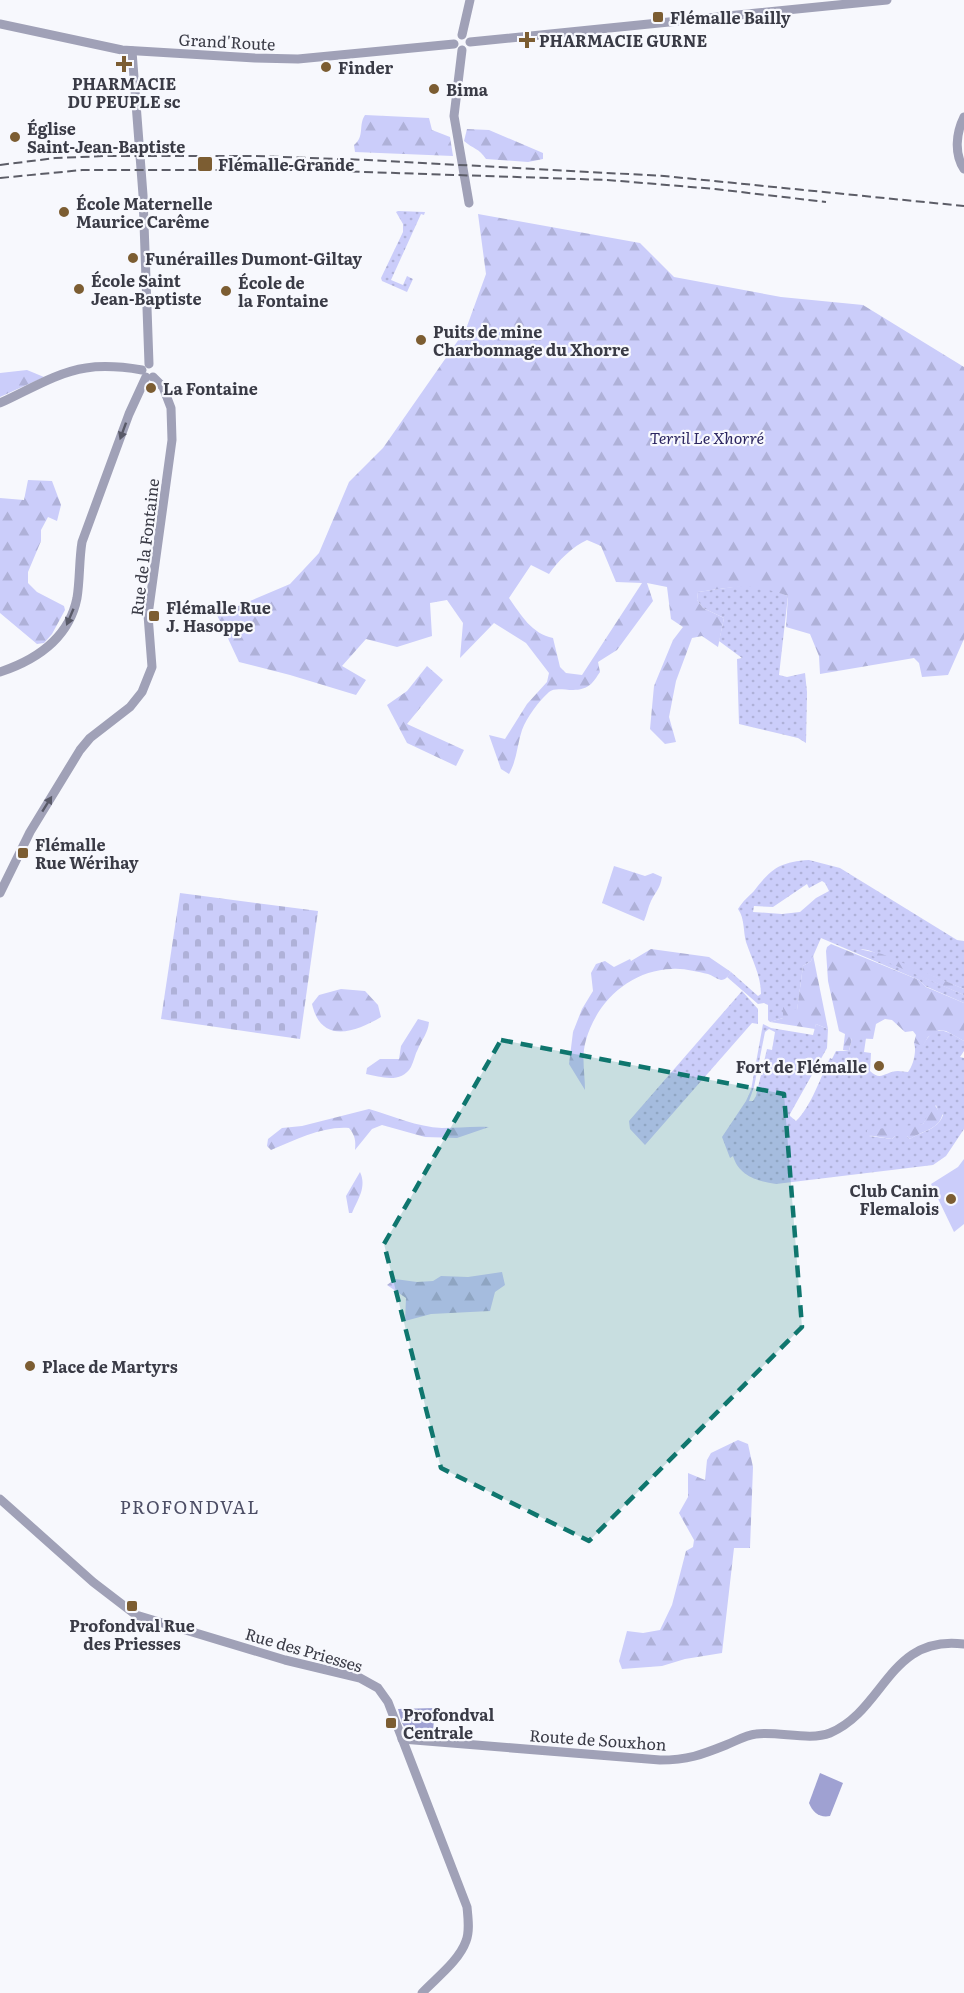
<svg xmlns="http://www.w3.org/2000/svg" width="964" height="1993" font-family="Literata,serif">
<defs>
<pattern id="grass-dots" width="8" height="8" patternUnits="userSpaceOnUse" patternTransform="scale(1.5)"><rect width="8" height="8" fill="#cbcdfa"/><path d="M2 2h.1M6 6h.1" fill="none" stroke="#afb1d8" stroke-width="1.8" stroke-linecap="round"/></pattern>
<pattern id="forest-firs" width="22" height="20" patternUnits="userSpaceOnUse" patternTransform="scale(1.5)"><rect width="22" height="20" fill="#cbcdfa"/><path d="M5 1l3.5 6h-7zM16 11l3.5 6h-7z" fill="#afb1d8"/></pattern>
<pattern id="cemetery-stones" width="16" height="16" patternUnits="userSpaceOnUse" patternTransform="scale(1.5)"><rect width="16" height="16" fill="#cbcdfa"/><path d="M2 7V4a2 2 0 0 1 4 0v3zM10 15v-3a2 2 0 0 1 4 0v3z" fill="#afb1d8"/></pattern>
</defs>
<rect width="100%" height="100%" fill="#f7f8fd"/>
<g fill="url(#grass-dots)" fill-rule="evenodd">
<path d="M398 211 425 212 424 215 421 214 391 280 403 285 407 276 413 279 407 292 382 281 381 278 403 232V224L396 212Z"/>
<path d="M747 585 767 588 788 596 779 675 787 677 805 673 807 692 806 743 798 738 739 724 737 659 742 658 719 641 724 618 703 608 697 600 698 592Z"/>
<path d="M809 860 840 868 957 940 964 941V989L868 950 860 949 964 995V1003L925 986 919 980 821 938 811 961 803 966 797 1011 784 1012 783 1018 770 1022 768 1020V1005L764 1003 758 1004 727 977 731 972 758 996 761 994C761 975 752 960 746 942 743 931 745 919 738 909 743 901 748 897 754 891 771 869 779 862 809 860ZM822 881 825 883 829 891 816 898 800 912 782 914 753 912 754 906 773 907 807 884 809 888Z"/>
<path d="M742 991 758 1009V1024L752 1023 645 1145 630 1129 629 1121Z"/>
<path d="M763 1024 771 1028 813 1035 816 1024 828 1029 827 1048 790 1114V1116L796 1121C811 1107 821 1076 830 1058L832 1059 836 1051H849L852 1038H866L864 1052 871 1053 870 1071C881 1082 886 1071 898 1071 901 1071 904 1072 908 1072 913 1066 917 1051 914 1043L923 1045C936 1022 946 1031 964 1041V1051L960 1057 964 1058V1129L946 1156 933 1165 776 1184C757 1181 739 1176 733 1156L730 1158 722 1137 746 1101 751 1090ZM769 1029 775 1032 772 1050 767 1049 756 1096 753 1101H749L754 1087 765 1032ZM936 1105 938 1111 943 1115C938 1130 922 1131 910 1139L907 1136H895L892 1139 869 1136 923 1124Z"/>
</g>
<g fill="url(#forest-firs)" fill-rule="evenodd">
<path d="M365 115 429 118 432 130 450 137 453 156 355 152 354 145C365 136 358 125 365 115Z"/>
<path d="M467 129 489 130 543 153V159L528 162 486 159C479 148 473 149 464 141Z"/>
<path d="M478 214 640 243 674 277 781 297 863 305 964 367V639L948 675 922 677 919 663 914 658 820 674 819 656 810 634 786 627 788 596C750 582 737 587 698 592L697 600 703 608 724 618 718 647 702 636 692 638 676 681 669 717 676 742 665 744 650 729 654 686 673 640 683 627 671 619 667 587 647 583 653 601 617 650 598 662 600 672C597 676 595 680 592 683 578 697 558 684 549 692 538 702 527 717 522 730 517 745 517 760 509 774L501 769 489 735 505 739 527 704 547 682 549 673 526 643 494 623 460 658 463 623 447 600 430 603 432 636 397 647 366 639 342 666 366 680 356 695 290 675 239 662 217 615 290 584 319 553 349 482 383 448 466 329 486 274ZM587 540 601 546 616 582 642 583 582 675 566 673 560 667 553 638C532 634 521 615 509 598L531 565 549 574C558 561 573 546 587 540Z"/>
<path d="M27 370 44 377 0 397V373Z"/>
<path d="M28 480 52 481 61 505 57 521 48 517 41 530V541L28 572V583L37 592 64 606 65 610 52 634 44 643 37 644 0 613V498L24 500Z"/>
<path d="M427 666 443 680 407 724 464 750 456 766 407 743 387 705 407 691Z"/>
<path d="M614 866 645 876 653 873 662 877C660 889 656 891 651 901 648 907 647 914 644 921L602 903Z"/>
<path d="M831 944 919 980 926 987 964 1003V1041L946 1031 939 1030 928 1037 923 1046 914 1043 916 1035 913 1031 905 1032 892 1020 885 1019 876 1024 873 1039 852 1038 849 1051 843 1050 845 1034 839 1031 828 981 826 951 827 947Z"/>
<path d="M854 948 882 954 964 989V995Z"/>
<path d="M651 949 709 957 731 972C728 976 726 980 721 980 716 979 712 975 708 974 697 972 684 968 672 969 631 970 597 1001 586 1040 581 1056 585 1074 585 1090L569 1064 573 1032 582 1009 593 991 591 973 596 964 605 961 614 967 630 959 631 961Z"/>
<path d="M813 955 828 1029 816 1024 815 1029 770 1022 783 1018V1007L797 1010 803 966 811 961Z"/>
<path d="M341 989 365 991 378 1005 381 1017C354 1033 321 1044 312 1004L319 995Z"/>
<path d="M418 1019 429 1022C428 1033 422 1039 418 1049 415 1054 414 1061 411 1067 401 1084 381 1077 366 1074L367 1068 380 1059H399L401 1046Z"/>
<path d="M934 1104 938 1110 943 1111C941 1130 923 1130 910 1139L907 1136H895L892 1139 867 1135V1130L923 1124Z"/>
<path d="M369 1109C393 1116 417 1127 442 1128 458 1128 473 1126 489 1127L457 1138 425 1137 382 1125 372 1129 355 1150C356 1141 355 1135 349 1128 322 1126 296 1140 271 1150L267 1146 268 1139 282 1128 302 1126Z"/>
<path d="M360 1172C367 1187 358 1199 352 1213H349L346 1196Z"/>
<path d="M502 1272 505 1285 495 1292 490 1311 431 1314 405 1321 406 1298 387 1285 395 1279 417 1282 433 1281 441 1276 468 1277Z"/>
<path d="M738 1440 748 1444 753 1467 750 1548H734L722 1653 685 1659 662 1666 622 1669 619 1661 627 1631 643 1633 660 1630 672 1605 686 1551 693 1547 694 1540 679 1513 688 1497V1473L705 1480 707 1460 711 1453Z"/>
</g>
<path fill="url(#cemetery-stones)" d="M180 893 318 911 300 1039 161 1019Z"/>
<path fill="#cbcdfa" d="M964 1159V1224L954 1232 931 1184 958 1167Z"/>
<g fill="#9fa1d2">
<path d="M435 1708 433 1731 406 1730 402 1723 398 1709Z"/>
<path d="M820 1773 843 1783 830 1816C820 1818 813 1813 809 1803Z"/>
</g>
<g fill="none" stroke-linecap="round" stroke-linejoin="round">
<g stroke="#a0a1b7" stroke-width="9">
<path d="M0 24 122 50 255 58 298 59 454 44"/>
<path d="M462 35 470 0"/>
<path d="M470 42 887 0"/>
<path d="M462 50 454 116 469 203"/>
<path d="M132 51 143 195 149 364"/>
<path d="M964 117C956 133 954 154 964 169"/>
<path d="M0 403C27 391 57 372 86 368 105 365 124 367 142 370"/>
<path d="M0 672C36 660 69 638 77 598 80 580 79 560 82 542L129 414 146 377"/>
<path d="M0 893 30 832 80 750 90 738 130 707 142 692 152 667 148 615 172 440 171 408 163 387 153 377"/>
<path d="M0 1499 93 1582 136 1615 285 1660 360 1678 378 1688 388 1702 467 1907C468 1918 470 1931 466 1941 459 1961 436 1978 422 1993"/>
<path d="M402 1739 660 1760C688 1760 701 1755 726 1745 736 1741 746 1735 756 1734 778 1731 810 1741 830 1733 885 1710 889 1634 964 1644"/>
</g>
<g stroke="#5c5d67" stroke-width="2" stroke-dasharray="9 4.5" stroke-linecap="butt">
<path d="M0 165 55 158 106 156H256L368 160 664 176 964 206"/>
<path d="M0 178 82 170H305L607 180 715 189 826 202"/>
</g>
</g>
<defs><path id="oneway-solid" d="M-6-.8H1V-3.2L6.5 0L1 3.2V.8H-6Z" transform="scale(1.5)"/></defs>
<g fill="#595a68">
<use href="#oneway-solid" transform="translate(123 431) rotate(110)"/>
<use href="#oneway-solid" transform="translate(70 617) rotate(113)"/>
<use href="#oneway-solid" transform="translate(47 804) rotate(-58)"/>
</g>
<path fill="#0f766e" fill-opacity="0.2" stroke="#0f766e" stroke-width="4.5" stroke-dasharray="12 8" stroke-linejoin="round" d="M501 1040 784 1094 802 1327 589 1541 441 1468 384 1244Z"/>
<g fill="#7c5d32" stroke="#f7f8fd" stroke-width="2">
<rect x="652" y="11" width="12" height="12" rx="3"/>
<path d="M524 31h6v6h6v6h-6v6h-6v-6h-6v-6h6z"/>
<path d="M121 55h6v6h6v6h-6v6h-6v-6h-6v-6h6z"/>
<circle cx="326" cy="67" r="6"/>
<circle cx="434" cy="89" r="6"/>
<circle cx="15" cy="137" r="6"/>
<rect x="197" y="156" width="16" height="16" rx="3"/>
<circle cx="64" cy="212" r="6"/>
<circle cx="133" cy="258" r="6"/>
<circle cx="79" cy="289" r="6"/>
<circle cx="226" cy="291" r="6"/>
<circle cx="421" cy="340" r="6"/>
<circle cx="151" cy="388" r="6"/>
<rect x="148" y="610" width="12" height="12" rx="3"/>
<rect x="17" y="847" width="12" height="12" rx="3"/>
<circle cx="879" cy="1066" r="6"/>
<circle cx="951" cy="1199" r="6"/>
<circle cx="30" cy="1366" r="6"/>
<rect x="126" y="1600" width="12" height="12" rx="3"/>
<rect x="385" y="1717" width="12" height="12" rx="3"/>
</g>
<g text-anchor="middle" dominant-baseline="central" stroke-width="4.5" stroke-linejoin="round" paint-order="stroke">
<g font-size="16" font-weight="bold" fill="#3a3b46" stroke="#f7f8fd" text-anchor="start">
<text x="670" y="17">Flémalle Bailly</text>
<text x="539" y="40">PHARMACIE GURNE</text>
<text x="338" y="67">Finder</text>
<text x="124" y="83" text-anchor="middle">PHARMACIE<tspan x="124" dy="18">DU PEUPLE sc</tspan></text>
<text x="446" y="89">Bima</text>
<text x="27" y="128">Église<tspan x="27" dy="18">Saint-Jean-Baptiste</tspan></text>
<text x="218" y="164">Flémalle-Grande</text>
<text x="76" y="203">École Maternelle<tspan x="76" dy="18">Maurice Carême</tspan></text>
<text x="145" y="258">Funérailles Dumont-Giltay</text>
<text x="91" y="280">École Saint<tspan x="91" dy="18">Jean-Baptiste</tspan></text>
<text x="238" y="282">École de<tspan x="238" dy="18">la Fontaine</tspan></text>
<text x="433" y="331">Puits de mine<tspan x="433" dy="18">Charbonnage du Xhorre</tspan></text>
<text x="163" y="388">La Fontaine</text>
<text x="166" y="607">Flémalle Rue<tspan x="166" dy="18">J. Hasoppe</tspan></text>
<text x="35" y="844">Flémalle<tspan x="35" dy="18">Rue Wérihay</tspan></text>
<text x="867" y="1066" text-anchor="end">Fort de Flémalle</text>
<text x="939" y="1190" text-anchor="end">Club Canin<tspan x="939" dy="18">Flemalois</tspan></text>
<text x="42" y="1366">Place de Martyrs</text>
<text x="132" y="1625" text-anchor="middle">Profondval Rue<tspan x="132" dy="18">des Priesses</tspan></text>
<text x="403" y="1714">Profondval<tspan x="403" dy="18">Centrale</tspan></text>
</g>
<g font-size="16" fill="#3a3b46" stroke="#f7f8fd">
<text transform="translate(227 41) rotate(3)">Grand'Route</text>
<text transform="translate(144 547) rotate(-83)">Rue de la Fontaine</text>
<text transform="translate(304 1649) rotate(16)">Rue des Priesses</text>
<text transform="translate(598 1739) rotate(4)">Route de Souxhon</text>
</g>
<g font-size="16" font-style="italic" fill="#2c2661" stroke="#f7f8fd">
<text x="707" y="437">Terril Le Xhorré</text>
</g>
<g font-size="18" letter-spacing="1.5" fill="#4d4e65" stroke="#f7f8fd">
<text x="190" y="1506">PROFONDVAL</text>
</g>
</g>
</svg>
